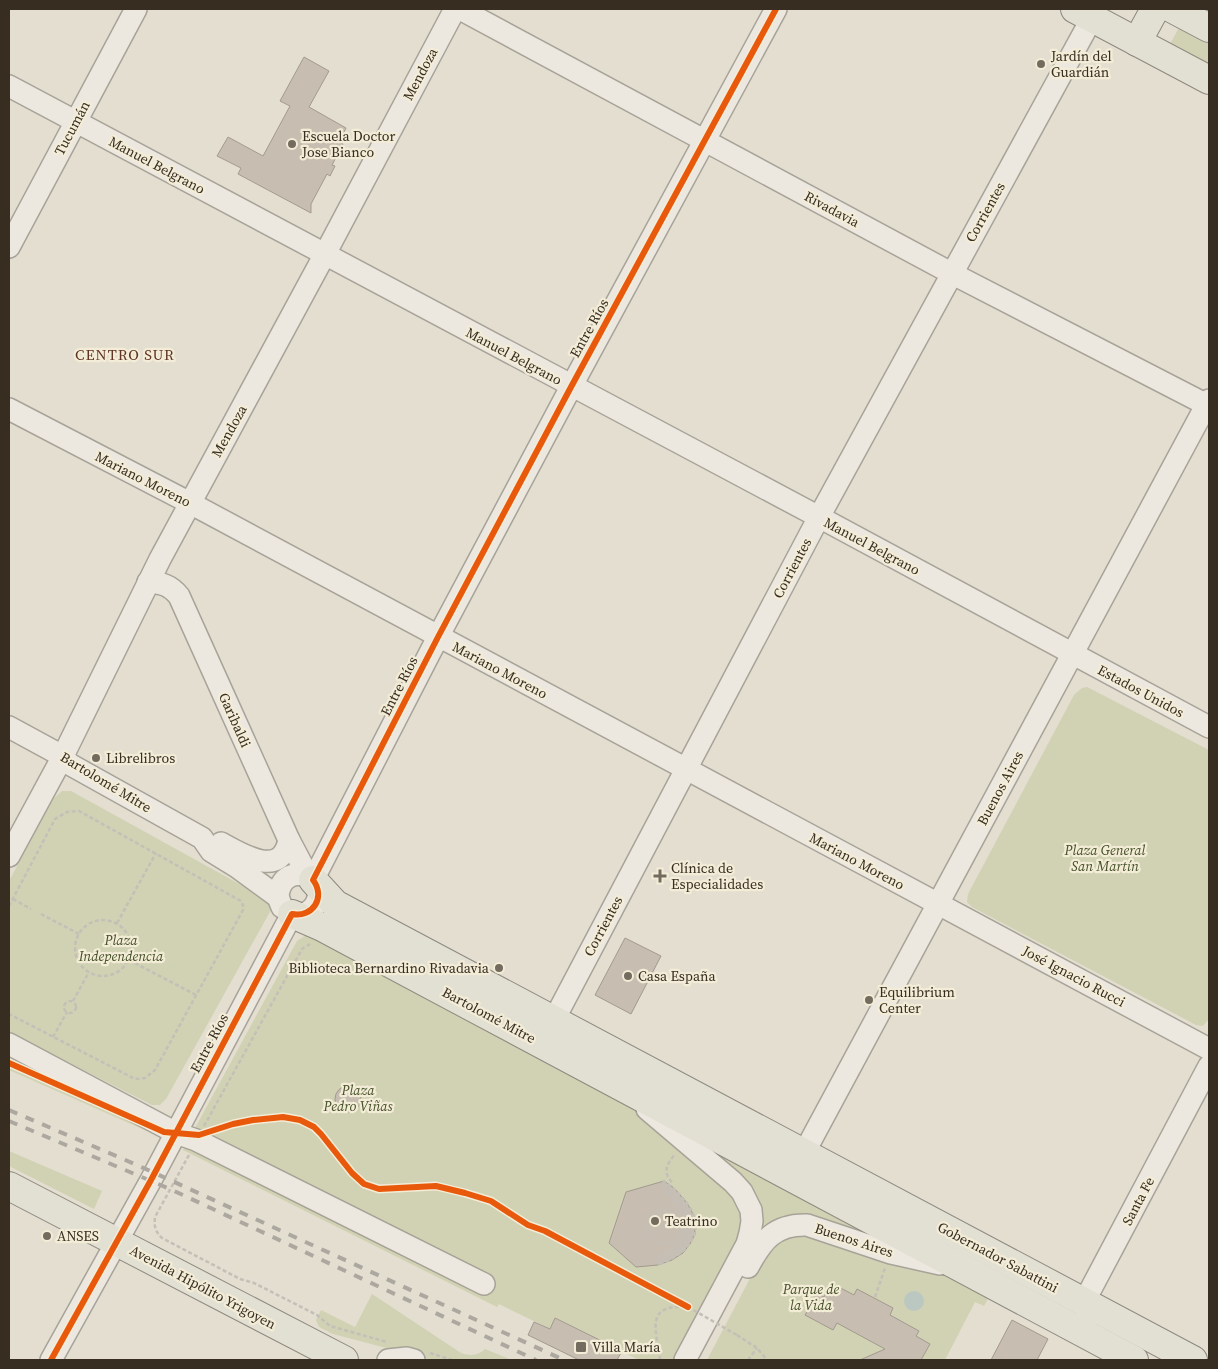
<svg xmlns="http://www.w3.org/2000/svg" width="1218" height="1369" font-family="'Source Serif 4',serif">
<rect width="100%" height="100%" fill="#e3ded0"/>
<g fill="#d0d2b3">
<path d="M1181 24 1209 39V70L1168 48Z"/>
<path d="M1087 687 1209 750V1019L1203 1026 1196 1025 972 907 967 902 968 894 1074 695 1082 688Z"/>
<path d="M62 791H71L268 900 272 908 166 1099 160 1105H152L9 1032V881L54 798Z"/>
<path d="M309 933 600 1085 677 1143 737 1195 745 1226 678 1360H639L555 1318 550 1329 499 1304 497 1307 183 1150 297 941Z"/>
<path d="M9 1060 158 1127 147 1128V1131L9 1070Z"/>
<path d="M681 1129 909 1251 810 1221 759 1239 758 1223Z"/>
<path d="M9 1151 102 1191 94 1209 9 1166Z"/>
<path d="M794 1231 945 1270 990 1295 984 1306 975 1302 945 1360H707L765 1250Z"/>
<path d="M372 1294 461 1353C470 1356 478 1356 485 1349L512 1360H432L333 1334 319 1327 316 1320 321 1310 355 1327Z"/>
</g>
<circle fill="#bac8c1" cx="914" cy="1301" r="10"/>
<g fill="#c7beb1" stroke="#a39a8f">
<path d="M304 57 329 71 309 107 346 128 339 142 343 144 332 165 335 166 330 176 327 174 311 204V213L238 174 241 168 217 156 228 137 263 156 290 106 280 101Z"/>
<path d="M625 938 661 956 631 1014 595 995Z"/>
<circle cx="348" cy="1099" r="13"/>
<path d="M664 1181 674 1188 687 1203 694 1216 695 1234 690 1244 683 1253 672 1260 658 1265 636 1267 609 1243 626 1192Z"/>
<path d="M831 1283 854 1295 857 1289 893 1308 890 1315 919 1331 916 1336 930 1344 921 1360H860L885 1349 837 1323 833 1330 805 1315 817 1293 824 1297Z"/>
<path d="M555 1318 622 1351 617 1360H579L528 1335 534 1322 550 1329Z"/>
<path d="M1012 1320 1048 1339 1037 1360H991Z"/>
</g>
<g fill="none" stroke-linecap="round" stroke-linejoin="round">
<defs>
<g id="minor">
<path d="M460 9 951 273 1209 406"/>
<path d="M9 86 819 517 1209 727"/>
<path d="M9 247 136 9"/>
<path d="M9 409 190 503 1209 1049"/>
<path d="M148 582C162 583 170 585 179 596L289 840 308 876"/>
<path d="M9 727 55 752 71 765 202 838 211 851 237 867 278 897 282 907 292 914"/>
<path d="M221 843C243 855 281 879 289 840"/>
<path d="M9 856 62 758 160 559 325 254 455 9"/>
<path d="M278 897C279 877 296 868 313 880"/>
<path d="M547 1033 819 517 1092 18"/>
<path d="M9 1044 176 1133 196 1140 484 1284"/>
<path d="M647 1109 733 1182 742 1192 751 1210 752 1221 750 1233 747 1244 685 1360"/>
<path d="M797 1166 1209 400"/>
<path d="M748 1267C762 1241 774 1224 807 1225L891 1253 940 1264"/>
<path d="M1088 1317 1084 1302 1209 1066"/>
<path d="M51 1360 151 1180 292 914C313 918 326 897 313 880L438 637 571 387 776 9"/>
<path d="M388 1360 407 1358 414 1360"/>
</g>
<g id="major">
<path d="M1075 9 1209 80"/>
<path d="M1173 9 1209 28"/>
<path d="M1137 42 1155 9"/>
<path d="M313 880 335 904 1193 1360"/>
<path d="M292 914 322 927 1134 1360"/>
<path d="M9 1186 344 1360"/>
</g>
</defs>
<use href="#minor" stroke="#a8a398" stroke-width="24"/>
<use href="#major" stroke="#8e897f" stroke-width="30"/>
<g stroke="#c4bfb7" stroke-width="2.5" stroke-dasharray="4 2.5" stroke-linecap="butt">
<path d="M13 899 31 909"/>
<path d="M9 906 55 819 67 812 79 811 241 901 243 905V910L155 1070 145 1078 135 1079 9 1014"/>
<path d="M41 914 79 934"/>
<circle cx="103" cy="948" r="28"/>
<path d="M117 923 156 853"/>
<path d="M129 960 196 995"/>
<path d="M73 1001 89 972"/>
<circle cx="70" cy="1007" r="6"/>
<path d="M53 1037 67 1012"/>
<path d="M204 1126 302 949 310 944"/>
<path d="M189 1155 155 1217C154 1227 155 1231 162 1238L240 1279 254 1283 317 1315 330 1326 387 1342"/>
<path d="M672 1182C662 1172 667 1164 675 1154"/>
<circle cx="664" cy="1227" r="17"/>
<path d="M658 1258C695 1241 693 1216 664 1192L665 1189 662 1187 664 1181C705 1211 709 1245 658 1265"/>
<path d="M658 1260C698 1242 696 1217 665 1190"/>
<path d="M658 1262C704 1242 698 1213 663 1185"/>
<path d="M658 1264C707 1243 701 1213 664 1183"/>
<path d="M875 1297 885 1268"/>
<path d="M737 1335 757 1348 767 1360"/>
<path d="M430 1353 452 1360"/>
<path d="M660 1360C657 1330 643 1304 688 1307"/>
<path d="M748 1360 757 1348"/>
</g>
<use href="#minor" stroke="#ece8e0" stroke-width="21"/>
<use href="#major" stroke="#e2dfd3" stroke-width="28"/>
<g stroke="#aca8a0" stroke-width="4" stroke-dasharray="9 9" stroke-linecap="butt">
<path d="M9 1110 137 1165 564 1360"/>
<path d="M9 1121 170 1189 536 1360"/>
</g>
<path stroke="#c4bfb7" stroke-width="2.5" stroke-dasharray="4 2.5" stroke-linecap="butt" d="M688 1307 737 1335"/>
<defs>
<g id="cycleway">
<path d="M9 1063 164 1132 199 1135 233 1124 253 1120 283 1117 300 1120 314 1127 321 1134 352 1173 364 1184 379 1189 436 1186 465 1193 491 1201 528 1225 545 1231 688 1307"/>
<path d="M51 1360 151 1180 292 914C313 918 326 897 313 880L438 637 571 387 776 9"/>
</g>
</defs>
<use href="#cycleway" stroke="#f3ecd7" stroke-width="9"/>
<use href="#cycleway" stroke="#e8590c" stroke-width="6"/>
</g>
<g fill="#736b5e" stroke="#f3ecd7" stroke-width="2">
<circle cx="1041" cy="64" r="5"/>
<circle cx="292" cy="144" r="5"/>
<circle cx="96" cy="758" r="5"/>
<path d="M657.5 868.5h5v5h5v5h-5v5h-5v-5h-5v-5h5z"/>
<circle cx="499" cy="968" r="5"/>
<circle cx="628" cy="976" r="5"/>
<circle cx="869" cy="1000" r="5"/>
<circle cx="655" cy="1221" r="5"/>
<circle cx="47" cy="1236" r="5"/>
<rect x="575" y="1341" width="12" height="12" rx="2.5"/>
</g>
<g text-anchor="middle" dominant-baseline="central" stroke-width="4.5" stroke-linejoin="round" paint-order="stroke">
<g font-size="14" fill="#372d21" stroke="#f3ecd7" text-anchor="start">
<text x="1051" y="56">Jardín del<tspan x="1051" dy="16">Guardián</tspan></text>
<text x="302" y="136">Escuela Doctor<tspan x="302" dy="16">Jose Bianco</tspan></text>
<text x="106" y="758">Librelibros</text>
<text x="671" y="868">Clínica de<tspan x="671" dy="16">Especialidades</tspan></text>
<text x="489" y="968" text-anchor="end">Biblioteca Bernardino Rivadavia</text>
<text x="638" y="976">Casa España</text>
<text x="879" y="992">Equilibrium<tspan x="879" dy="16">Center</tspan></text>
<text x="665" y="1221">Teatrino</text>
<text x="57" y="1236">ANSES</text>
<text x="592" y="1347">Villa María</text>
</g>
<g font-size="14" fill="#372d21" stroke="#f3ecd7">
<text transform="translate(420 74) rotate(-62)">Mendoza</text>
<text transform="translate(72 128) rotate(-62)">Tucumán</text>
<text transform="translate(157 165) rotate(28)">Manuel Belgrano</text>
<text transform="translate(832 209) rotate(28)">Rivadavia</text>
<text transform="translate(985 212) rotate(-61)">Corrientes</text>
<text transform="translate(589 328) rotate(-61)">Entre Ríos</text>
<text transform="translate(514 356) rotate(28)">Manuel Belgrano</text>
<text transform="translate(229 431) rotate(-61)">Mendoza</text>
<text transform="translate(143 479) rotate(27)">Mariano Moreno</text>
<text transform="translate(872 546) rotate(28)">Manuel Belgrano</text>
<text transform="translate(792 568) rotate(-62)">Corrientes</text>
<text transform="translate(500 670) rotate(28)">Mariano Moreno</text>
<text transform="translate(399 686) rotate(-63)">Entre Ríos</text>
<text transform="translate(1141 691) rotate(28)">Estados Unidos</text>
<text transform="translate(235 720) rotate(66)">Garibaldi</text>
<text transform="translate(106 782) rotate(31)">Bartolomé Mitre</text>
<text transform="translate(1000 788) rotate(-62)">Buenos Aires</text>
<text transform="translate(857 861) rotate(28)">Mariano Moreno</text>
<text transform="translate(603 926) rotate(-62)">Corrientes</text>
<text transform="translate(1074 976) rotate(28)">José Ignacio Rucci</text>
<text transform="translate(489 1015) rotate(28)">Bartolomé Mitre</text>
<text transform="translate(209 1043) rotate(-62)">Entre Ríos</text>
<text transform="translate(1138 1201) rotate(-62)">Santa Fe</text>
<text transform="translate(854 1240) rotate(18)">Buenos Aires</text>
<text transform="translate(998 1257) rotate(28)">Gobernador Sabattini</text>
<text transform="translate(203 1287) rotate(28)">Avenida Hipólito Yrigoyen</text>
</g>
<g font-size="14" font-style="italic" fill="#455129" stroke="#f3ecd7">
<text x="1105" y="850">Plaza General<tspan x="1105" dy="16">San Martín</tspan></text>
<text x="121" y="940">Plaza<tspan x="121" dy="16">Independencia</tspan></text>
<text x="358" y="1090">Plaza<tspan x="358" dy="16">Pedro Viñas</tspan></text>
<text x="811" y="1289">Parque de<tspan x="811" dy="16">la Vida</tspan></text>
</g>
<g font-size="15" letter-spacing="1" fill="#603424" stroke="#f3ecd7">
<text x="125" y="354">CENTRO SUR</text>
</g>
</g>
<rect width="1218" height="1369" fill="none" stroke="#372d21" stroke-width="20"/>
</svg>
